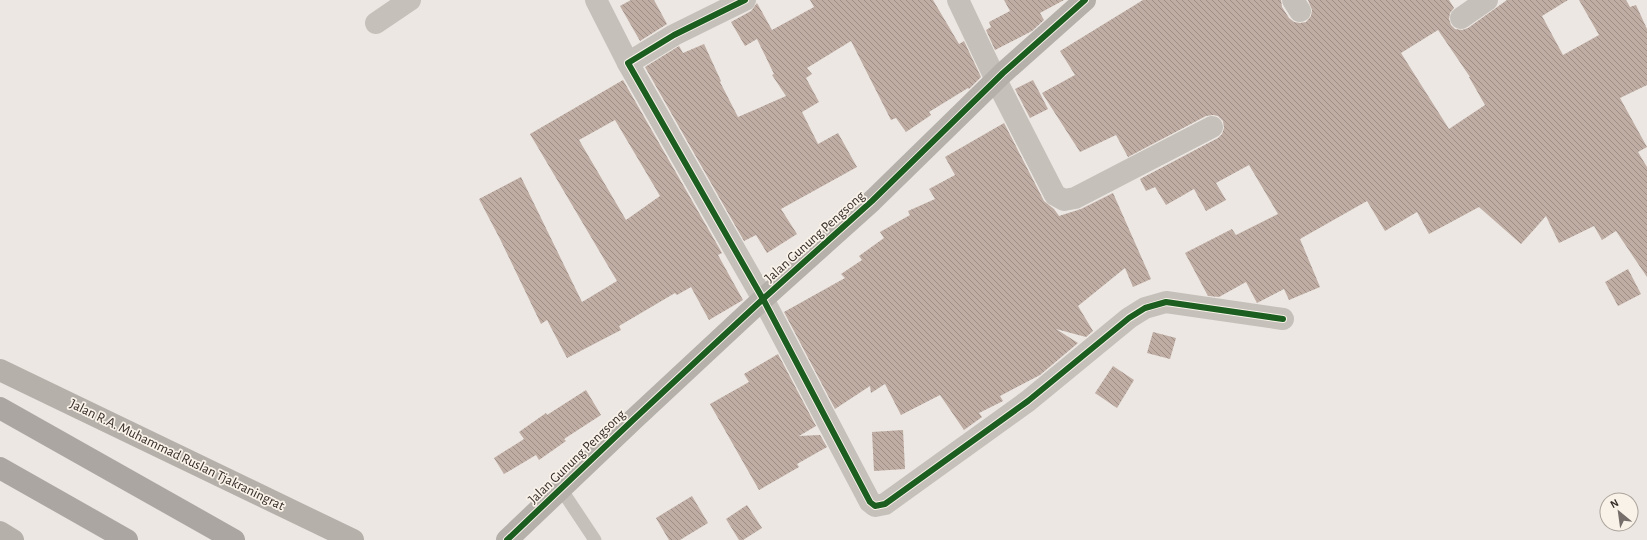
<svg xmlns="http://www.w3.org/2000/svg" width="1647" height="540" font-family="'Alegreya Sans',sans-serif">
<defs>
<pattern id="building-back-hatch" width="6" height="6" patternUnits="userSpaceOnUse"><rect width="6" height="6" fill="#bfada4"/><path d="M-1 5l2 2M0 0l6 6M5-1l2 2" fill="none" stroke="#9c8d86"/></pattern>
</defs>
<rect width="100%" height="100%" fill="#ece7e2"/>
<g fill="url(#building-back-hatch)" fill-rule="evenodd">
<path d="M631 0H654L667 24 640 41 620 6Z"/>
<path d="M810 0H933L959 44 964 41 981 77 969 89 968 88 929 112 931 115 906 132 896 118 891 120 851 41 807 68 812 74 806 78 819 102 802 112 818 144 838 133 857 167 781 209 797 234 767 253 756 235 744 241 645 67 679 46 683 53 704 44 721 81 720 82 738 117 786 96 772 75 774 74 757 39 745 46 731 22 751 11 757 3 772 30 814 7Z"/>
<path d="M1004 0H1064L1040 13 1044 20 1032 31 995 50 986 30 991 27 989 22 1010 11Z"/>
<path d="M1143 0H1281L1282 7 1289 18 1294 22 1300 23 1306 22 1311 16 1312 10 1308 0H1449L1454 8 1450 13 1449 19 1451 25 1455 29 1462 30 1468 28 1507 0H1568L1542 16 1563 55 1599 35 1579 0H1626L1630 7 1636 5 1647 29V85L1620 98 1647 147 1638 152 1647 167V277L1616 231 1602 240 1594 226 1559 243 1546 216 1521 244 1479 207 1429 234 1417 212 1385 231 1367 201 1300 239 1320 287 1289 300 1284 289 1257 303 1246 282 1219 297 1208 296 1185 253 1232 229 1236 235 1278 214 1249 165 1216 183 1226 200 1206 211 1194 189 1166 205 1155 187 1146 191 1140 179 1218 138 1222 134 1224 128 1223 121 1218 116 1213 115 1206 116 1128 157 1116 135 1080 152 1042 93 1075 75 1060 51ZM1438 30 1470 77H1469L1485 105 1449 129 1401 53Z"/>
<path d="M623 80 722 253 718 255 743 300 709 320 691 287 677 295 675 293 619 326 621 330 567 358 547 320 541 324 500 239 479 199 521 177 582 302 617 281 530 134ZM615 120 660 196 626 220 579 140Z"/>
<path d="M1033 80 1048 109 1030 118 1015 89Z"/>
<path d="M1004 123 1044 201 1054 209 1059 216 1081 209 1113 193 1151 279 1133 287 1125 268 1078 306 1093 331 1086 337 1056 329 1078 343 1040 375 1000 396 1003 401 979 413 982 417 964 430 940 395 901 415 885 384 871 393 870 386 835 409 784 312 845 278 841 274 862 260 859 256 884 238 880 232 910 215 908 211 935 199 929 189 955 175 945 157Z"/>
<path d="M1628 269 1641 294 1618 306 1605 282Z"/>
<path d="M1153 332 1176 338 1170 359 1147 353Z"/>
<path d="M778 354 816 426 799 436 820 435 827 447 797 464 799 467 759 490 710 404 749 382 744 374Z"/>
<path d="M1113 366 1134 380 1117 408 1095 393Z"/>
<path d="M586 390 601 415 564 439 566 441 539 460 536 455 504 474 494 458 524 439 519 432 546 413 547 415Z"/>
<path d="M903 430 905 469 874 471 872 432Z"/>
<path d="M692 496 708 523 680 540H669L656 518Z"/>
<path d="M747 505 762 528 743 540H739L726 519Z"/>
</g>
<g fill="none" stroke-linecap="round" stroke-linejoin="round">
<path stroke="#c5c0ba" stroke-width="13" d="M561 489 595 540"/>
<g stroke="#c5c0ba" stroke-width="22">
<path d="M596 0 628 63"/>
<path d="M745 0 674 35 628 63 763 299 870 502 875 506 885 504 1028 401 1129 318 1145 308 1166 302 1283 319"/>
<path d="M958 0 996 80 1055 195 1064 200 1075 198 1212 127"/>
<path d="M1293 0 1300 11"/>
<path d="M1461 18 1487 0"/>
<path d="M376 23 410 0"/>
</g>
<g stroke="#b6b0ab" stroke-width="22">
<path d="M0 370 353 540"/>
<path d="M0 532 13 540"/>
<path d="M507 540 633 420 763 299 872 201 1003 73 1085 0"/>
</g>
<g stroke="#aba6a1" stroke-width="22">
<path d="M0 408 234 540"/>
<path d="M0 468 127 540"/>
</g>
<defs>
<g id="cycleway">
<path d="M745 0 674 35 628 63 763 299 870 502 875 506 885 504 1028 401 1129 318 1145 308 1166 302 1283 319"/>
<path d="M507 540 633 420 763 299 872 201 1003 73 1085 0"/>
</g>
</defs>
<use href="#cycleway" stroke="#f9f2e9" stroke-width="8"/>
<use href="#cycleway" stroke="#1b5e20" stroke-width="6"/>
</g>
<g text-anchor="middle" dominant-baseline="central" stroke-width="3.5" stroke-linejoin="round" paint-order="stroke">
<g font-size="14" fill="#362d29" stroke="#f9f2e9">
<text transform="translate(815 237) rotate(-42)">Jalan Gunung Pengsong</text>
<text transform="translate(177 455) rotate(26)">Jalan R.A. Muhammad Ruslan Tjakraningrat</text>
<text transform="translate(577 457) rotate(-44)">Jalan Gunung Pengsong</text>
</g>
</g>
<g transform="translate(1619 512) rotate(331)"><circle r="19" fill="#f9f2e9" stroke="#aba39c"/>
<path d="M0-3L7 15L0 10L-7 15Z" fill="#766e6a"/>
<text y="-6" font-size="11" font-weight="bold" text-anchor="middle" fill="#362d29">N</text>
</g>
</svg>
